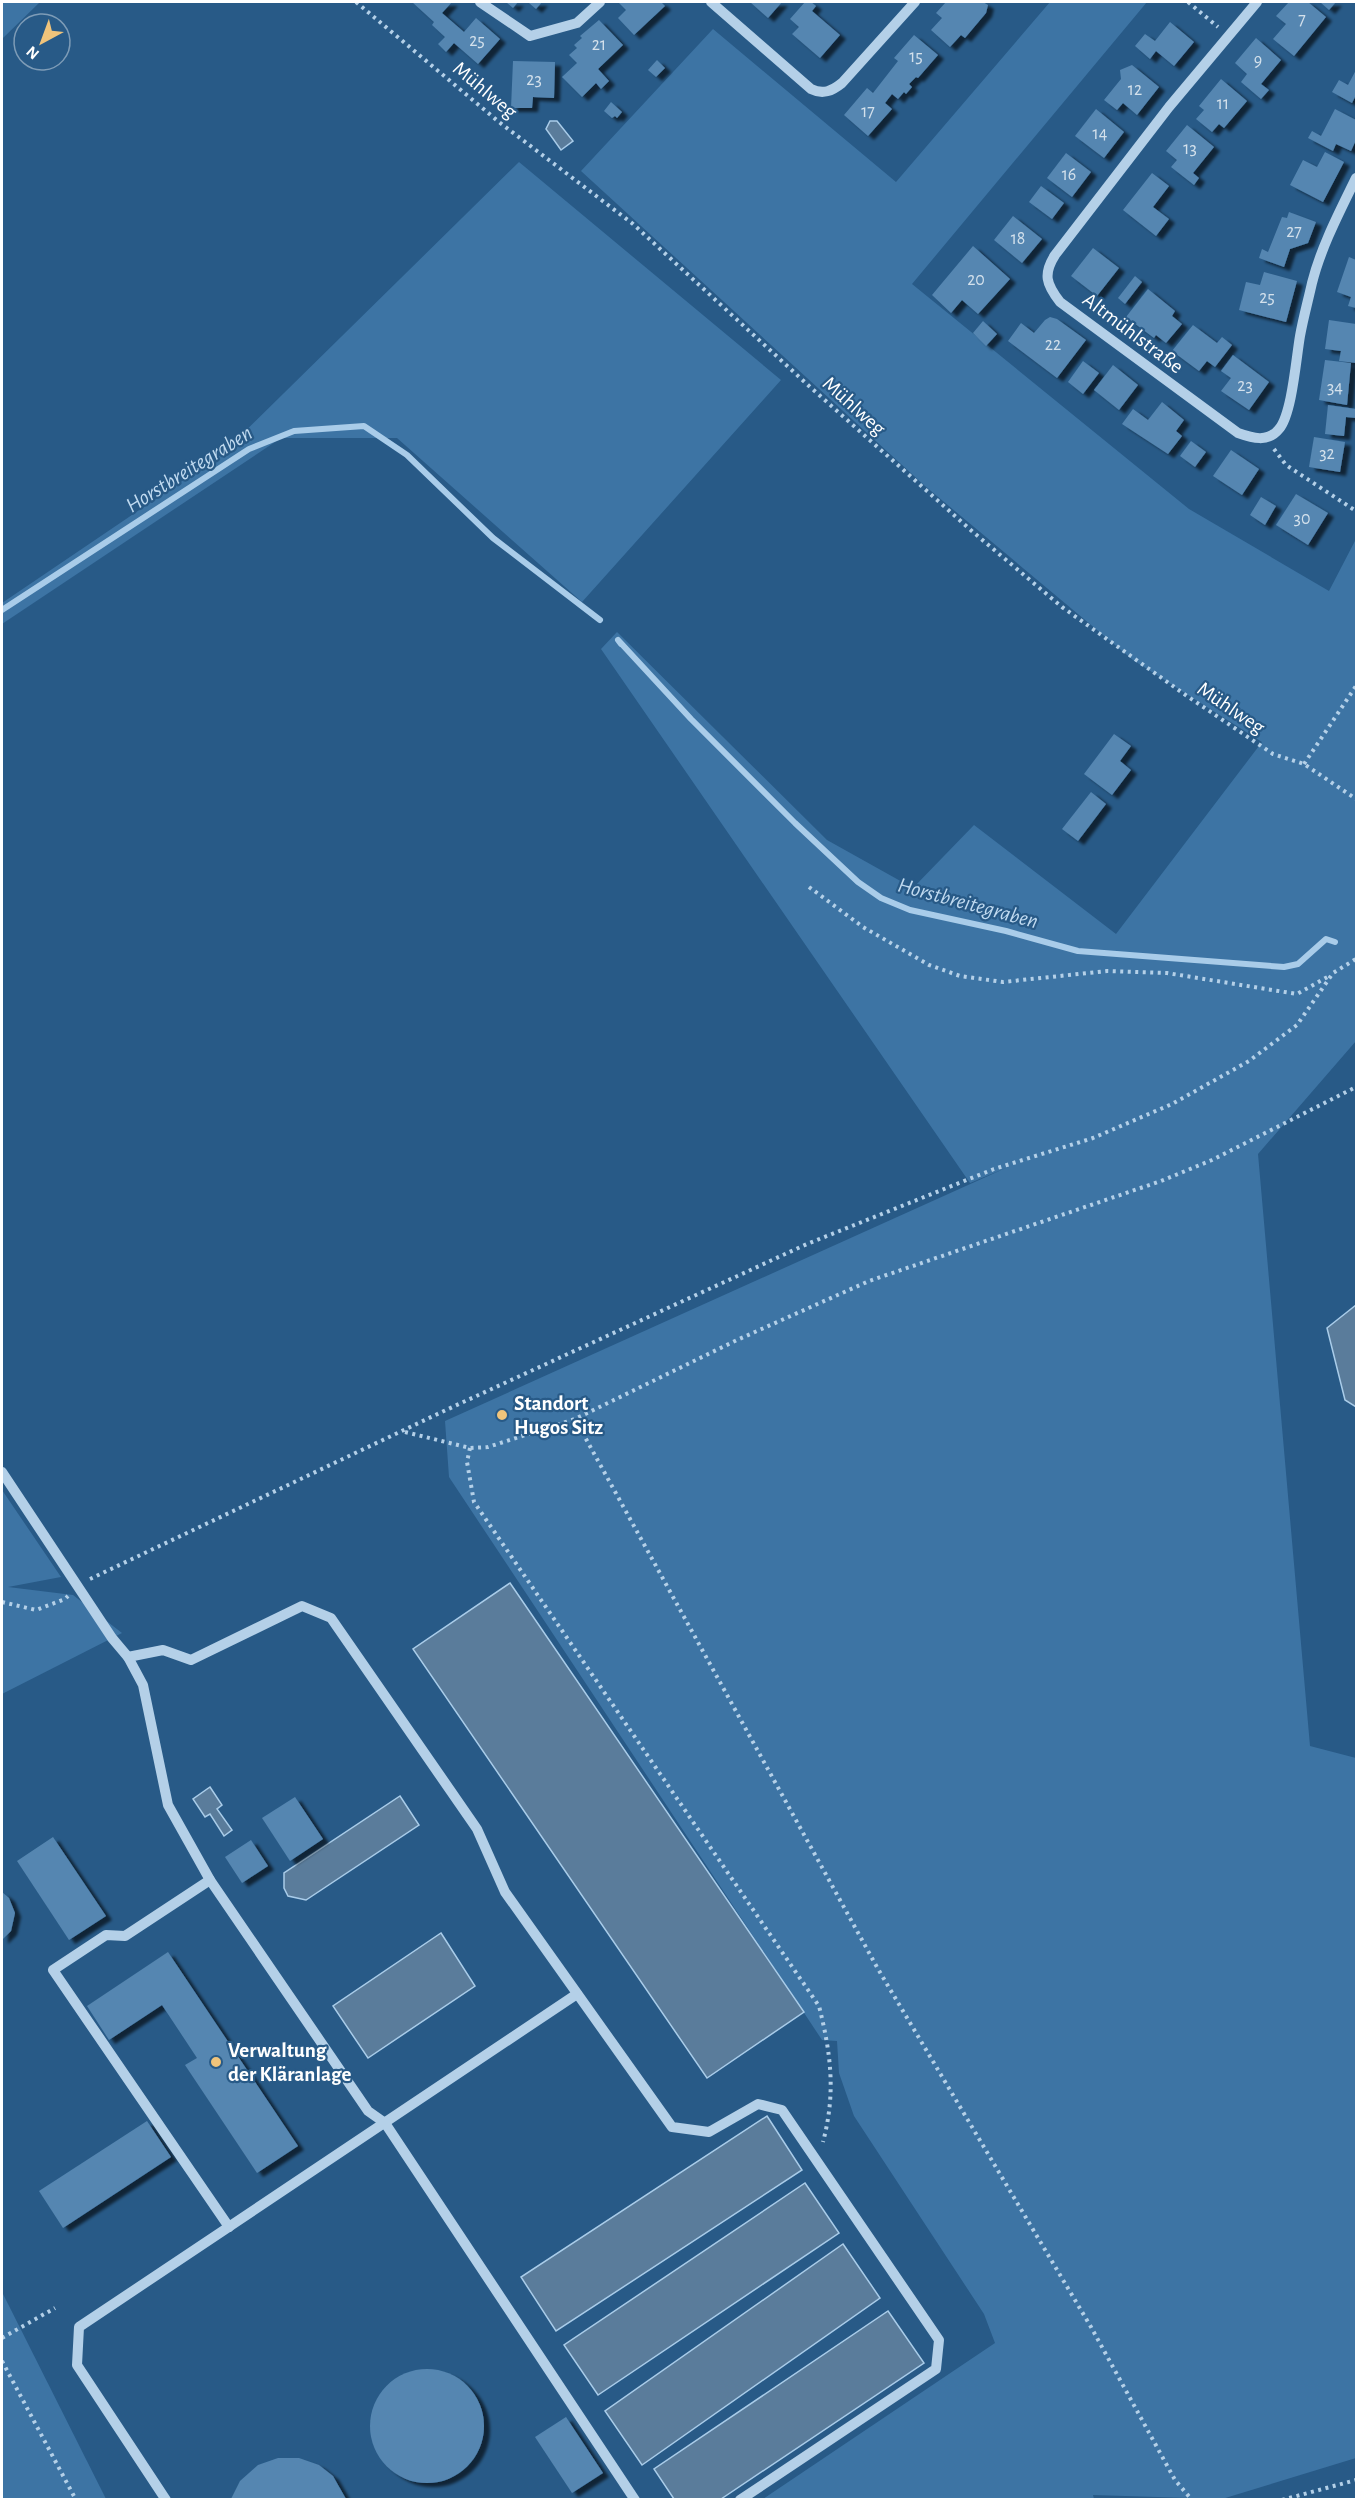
<svg xmlns="http://www.w3.org/2000/svg" width="1358" height="2501" font-family="'Alegreya Sans',sans-serif">
<defs>
<filter id="shadow"><feDropShadow dx="6" dy="4" stdDeviation="1.5" flood-color="#0009"/></filter>
</defs>
<rect width="100%" height="100%" fill="#285a87"/>
<g fill="#3d74a4">
<path d="M2 2H40L2 39Z"/>
<path d="M1050 2H1147L912 284 1189 509 1329 591 1356 539V1041L1258 1154 1310 1746 1356 1758V2458L1222 2499 1093 2495 1094 2499H763L995 2343 984 2314 854 2116 839 2073 837 2041 822 2040 449 1477 445 1421 1008 1167 970 1183 601 649 617 632 827 840 913 888 974 825 1116 934 1262 742 1133 660 925 486 581 171 713 29 896 182Z"/>
<path d="M519 162 781 380 582 602 397 438H281L2 624V603L222 454Z"/>
<path d="M2 1490 61 1577 8 1587 73 1595 122 1633 2 1694Z"/>
<path d="M2 2292 106 2499H2Z"/>
</g>
<g fill="#5a7c9b" stroke="#a9cce9" stroke-width="1.5">
<path d="M550 121H557L573 141 561 150 546 129Z"/>
<path d="M1356 1305V1407L1345 1400 1327 1328Z"/>
<path d="M510 1583 804 2012 707 2078 413 1649Z"/>
<path d="M210 1787 222 1805 217 1809 232 1830 224 1836 210 1814 205 1817 193 1799Z"/>
<path d="M400 1796 419 1825 306 1900 288 1896 284 1888V1873Z"/>
<path d="M441 1933 475 1986 368 2058 333 2006Z"/>
<path d="M767 2116 802 2170 556 2331 521 2277Z"/>
<path d="M805 2183 839 2233 598 2395 564 2345Z"/>
<path d="M843 2244 880 2298 642 2465 605 2411Z"/>
<path d="M888 2311 924 2363 721 2499H674L654 2469Z"/>
</g>
<g fill="none" stroke-linecap="round" stroke-linejoin="round">
<g stroke="#a9cce9" stroke-width="6">
<path d="M2 610 249 449 294 431 364 426 407 455 493 538 600 620"/>
<path d="M621 644 618 640 691 719 795 823 858 882 881 898 910 910 1006 931 1078 951 1284 967 1298 964 1326 939 1335 942"/>
</g>
</g>
<g fill="#5586b1" filter="url(#shadow)">
<path d="M412 2H452L442 13 464 32 476 18 500 39 478 64 454 43 446 52 438 44 445 37 432 25 434 22Z"/>
<path d="M506 2H518L513 8Z"/>
<path d="M530 2H542L536 9 529 3Z"/>
<path d="M618 2H661L665 6 634 35 618 18 626 10Z"/>
<path d="M750 2H782L768 18Z"/>
<path d="M805 2H811L816 6 812 11 840 35 820 58 792 34 799 27 790 19Z"/>
<path d="M946 2H983L988 5 986 13 965 38 961 35 950 47 931 30 942 18 936 13Z"/>
<path d="M1289 2H1308L1326 17 1294 56 1273 39 1286 24 1276 16Z"/>
<path d="M1320 2H1336L1329 10Z"/>
<path d="M599 20 623 45 598 69 609 81 601 89 596 83 582 97 562 77 577 63 569 55 577 48 574 45 582 38 580 36Z"/>
<path d="M1170 22 1194 42 1174 66 1156 51 1150 59 1135 46 1145 34 1155 41Z"/>
<path d="M914 35 938 55 918 78 916 77 909 84 912 87 906 94 904 92 898 99 892 94 885 103 892 109 868 136 844 115 867 88 873 93 898 61 894 58Z"/>
<path d="M1256 38 1281 60 1261 84 1269 90 1261 99 1241 82 1247 74 1235 63Z"/>
<path d="M657 60 665 68 656 77 648 70Z"/>
<path d="M513 61 555 62 554 98 533 97 532 108H511Z"/>
<path d="M1132 65 1159 87 1137 115 1123 103 1117 110 1104 100 1121 79 1120 70Z"/>
<path d="M1356 70V95L1352 103 1332 92 1339 80 1348 85Z"/>
<path d="M1221 79 1247 101 1224 128 1219 124 1212 132 1196 119 1204 110 1199 106Z"/>
<path d="M611 102 622 112 617 118 615 116 612 118 604 111Z"/>
<path d="M1096 109 1124 132 1104 158 1075 136Z"/>
<path d="M1335 109 1356 120V140L1351 151 1336 144 1333 151 1308 138 1312 131 1321 136Z"/>
<path d="M1187 125 1214 147 1193 173 1199 178 1194 185 1171 167 1177 160 1166 151Z"/>
<path d="M1325 152 1344 162 1323 202 1290 185 1303 160 1317 167Z"/>
<path d="M1066 153 1091 172 1072 197 1047 178Z"/>
<path d="M1152 173 1169 186 1153 207 1169 219 1156 236 1123 210Z"/>
<path d="M1041 186 1064 203 1052 219 1029 202Z"/>
<path d="M1289 212 1316 222 1308 243 1290 249 1284 267 1259 258 1262 249 1268 252 1282 217 1287 218Z"/>
<path d="M1013 216 1042 239 1022 263 994 240Z"/>
<path d="M973 246 1010 279 978 314 962 300 951 313 932 295Z"/>
<path d="M1093 248 1119 268 1097 296 1071 276Z"/>
<path d="M1349 257 1356 260V308L1348 306 1351 297 1337 292Z"/>
<path d="M1264 272 1297 281 1286 322 1239 310 1246 282 1260 285Z"/>
<path d="M1135 276 1142 282 1125 304 1118 298Z"/>
<path d="M1148 289 1175 311 1172 316 1182 324 1166 343 1156 335 1154 338 1126 317Z"/>
<path d="M1050 317 1057 319 1086 340 1057 378 1008 341 1021 323 1034 333 1045 320Z"/>
<path d="M1329 320 1356 324V363L1339 361 1341 351 1325 349Z"/>
<path d="M983 321 997 334 986 346 973 333Z"/>
<path d="M1193 325 1217 343 1222 337 1232 345 1215 367 1207 361 1199 371 1172 351Z"/>
<path d="M1233 355 1269 382 1249 410 1221 391 1231 378 1221 371Z"/>
<path d="M1325 360 1351 363 1347 405 1319 400Z"/>
<path d="M1083 361 1099 373 1083 394 1068 382Z"/>
<path d="M1113 365 1138 385 1119 410 1094 390Z"/>
<path d="M1162 402 1184 420 1176 431 1182 436 1168 454 1122 424 1133 409 1148 420Z"/>
<path d="M1328 405 1356 409V418L1346 417 1344 436 1325 434Z"/>
<path d="M1314 437 1345 442 1340 472 1309 467Z"/>
<path d="M1191 441 1206 452 1195 467 1180 456Z"/>
<path d="M1231 450 1259 469 1242 495 1213 476Z"/>
<path d="M1296 494 1328 513 1308 545 1276 525Z"/>
<path d="M1261 497 1276 506 1265 525 1250 515Z"/>
<path d="M1114 734 1131 746 1120 761 1131 770 1112 795 1084 774Z"/>
<path d="M1091 792 1106 804 1078 841 1062 829Z"/>
<path d="M295 1797 323 1839 290 1861 262 1818Z"/>
<path d="M53 1837 106 1916 69 1940 17 1861Z"/>
<path d="M251 1840 268 1866 242 1883 225 1857Z"/>
<path d="M2 1892 9 1898 15 1913 11 1931 2 1940Z"/>
<path d="M168 1952 298 2146 257 2173 185 2065 197 2058 162 2005 109 2040 87 2006Z"/>
<path d="M147 2121 171 2157 63 2228 39 2191Z"/>
<circle cx="427" cy="2426" r="57"/>
<path d="M566 2417 603 2473 572 2493 535 2437Z"/>
<path d="M278 2458H299L319 2465 333 2476 346 2499H231L240 2481 258 2465Z"/>
</g>
<g fill="none" stroke-linecap="round" stroke-linejoin="round">
<g stroke="#b4d0e8" stroke-width="4" stroke-dasharray="3 4.5" stroke-linecap="butt">
<path d="M356 2 499 122 633 224 809 386 973 532 1062 607 1187 696 1273 754 1304 764 1356 799"/>
<path d="M1188 2 1218 27"/>
<path d="M1274 449 1286 465 1356 511"/>
<path d="M1304 764 1356 686"/>
<path d="M809 887 863 927 929 965 960 976 1003 982 1107 971 1167 973 1297 994 1331 975"/>
<path d="M575 1419 878 1969 1091 2327 1175 2480 1192 2500"/>
<path d="M405 1432 470 1448 488 1447 575 1419 737 1340 869 1281 1161 1181 1212 1160 1356 1087"/>
<path d="M470 1448 467 1462 474 1502 819 2006C831 2054 836 2093 823 2142"/>
<path d="M90 1579 446 1410 807 1244 994 1169 1093 1138 1172 1104 1249 1061 1297 1025 1333 973 1356 959"/>
<path d="M2 1602 36 1610 65 1599 68 1596"/>
<path d="M2 2338 55 2308"/>
<path d="M2 2361 76 2500"/>
<path d="M1282 2500 1356 2480"/>
</g>
<g stroke="#b4d0e8" stroke-width="10">
<path d="M480 2 530 36 577 23 600 2"/>
<path d="M711 2 811 89C823 95 832 91 842 83L915 2"/>
<path d="M1257 2 1169 107 1055 255C1043 274 1046 284 1060 302L1238 433C1252 438 1268 443 1279 429 1292 414 1296 359 1300 336 1303 319 1308 301 1312 283 1321 247 1340 211 1356 178"/>
<path d="M2 1472 112 1638 128 1657 143 1685 168 1805 210 1880 368 2111 385 2123 635 2500"/>
<path d="M128 1657 163 1650 191 1660 302 1606 331 1618 477 1829 505 1892 672 2127 709 2132 758 2104 782 2110 939 2340 936 2369 740 2500"/>
<path d="M210 1880 125 1936 106 1935 53 1970 229 2227"/>
<path d="M166 2500 77 2365 79 2327 577 1994"/>
</g>
</g>
<g fill="#f0c47b" stroke="#285a87" stroke-width="2">
<circle cx="502" cy="1415" r="6"/>
<circle cx="216" cy="2062" r="6"/>
</g>
<g text-anchor="middle" dominant-baseline="central" stroke-width="4.5" stroke-linejoin="round" paint-order="stroke">
<g font-size="18" fill="#d4e1ec">
<text x="1302" y="20">7</text>
<text x="477" y="41">25</text>
<text x="599" y="45">21</text>
<text x="916" y="57">15</text>
<text x="1258" y="61">9</text>
<text x="534" y="80">23</text>
<text x="1135" y="90">12</text>
<text x="1223" y="104">11</text>
<text x="868" y="112">17</text>
<text x="1100" y="134">14</text>
<text x="1190" y="149">13</text>
<text x="1069" y="175">16</text>
<text x="1294" y="232">27</text>
<text x="1018" y="239">18</text>
<text x="976" y="280">20</text>
<text x="1267" y="298">25</text>
<text x="1053" y="345">22</text>
<text x="1245" y="386">23</text>
<text x="1335" y="388">34</text>
<text x="1327" y="454">32</text>
<text x="1302" y="519">30</text>
</g>
<g font-size="21" fill="#fff" stroke="#285a87">
<text transform="translate(485 90) rotate(40)">Mühlweg</text>
<text transform="translate(1133 333) rotate(37)">Altmühlstraße</text>
<text transform="translate(854 406) rotate(42)">Mühlweg</text>
<text transform="translate(1231 708) rotate(34)">Mühlweg</text>
</g>
<g font-size="21" font-weight="bold" fill="#fff" stroke="#285a87" text-anchor="start">
<text x="514" y="1403">Standort<tspan x="514" dy="24">Hugos Sitz</tspan></text>
<text x="228" y="2050">Verwaltung<tspan x="228" dy="24">der Kläranlage</tspan></text>
</g>
<g font-size="22" font-style="italic" fill="#c0daf0" stroke="#285a87">
<text transform="translate(189 469) rotate(-32)">Horstbreitegraben</text>
<text transform="translate(968 903) rotate(15)">Horstbreitegraben</text>
</g>
</g>
<rect width="1358" height="2501" fill="none" stroke="#ffffff" stroke-width="6"/>
<g transform="translate(42 42) rotate(221)"><circle r="28" fill="#285a87" stroke="#7e9cb7" stroke-width="1.5"/>
<path d="M0-4.5L10 22L0 15L-10 22Z" fill="#f0c47b"/>
<text y="-9" font-size="16" font-weight="bold" text-anchor="middle" fill="#ffffff">N</text>
</g>
</svg>
